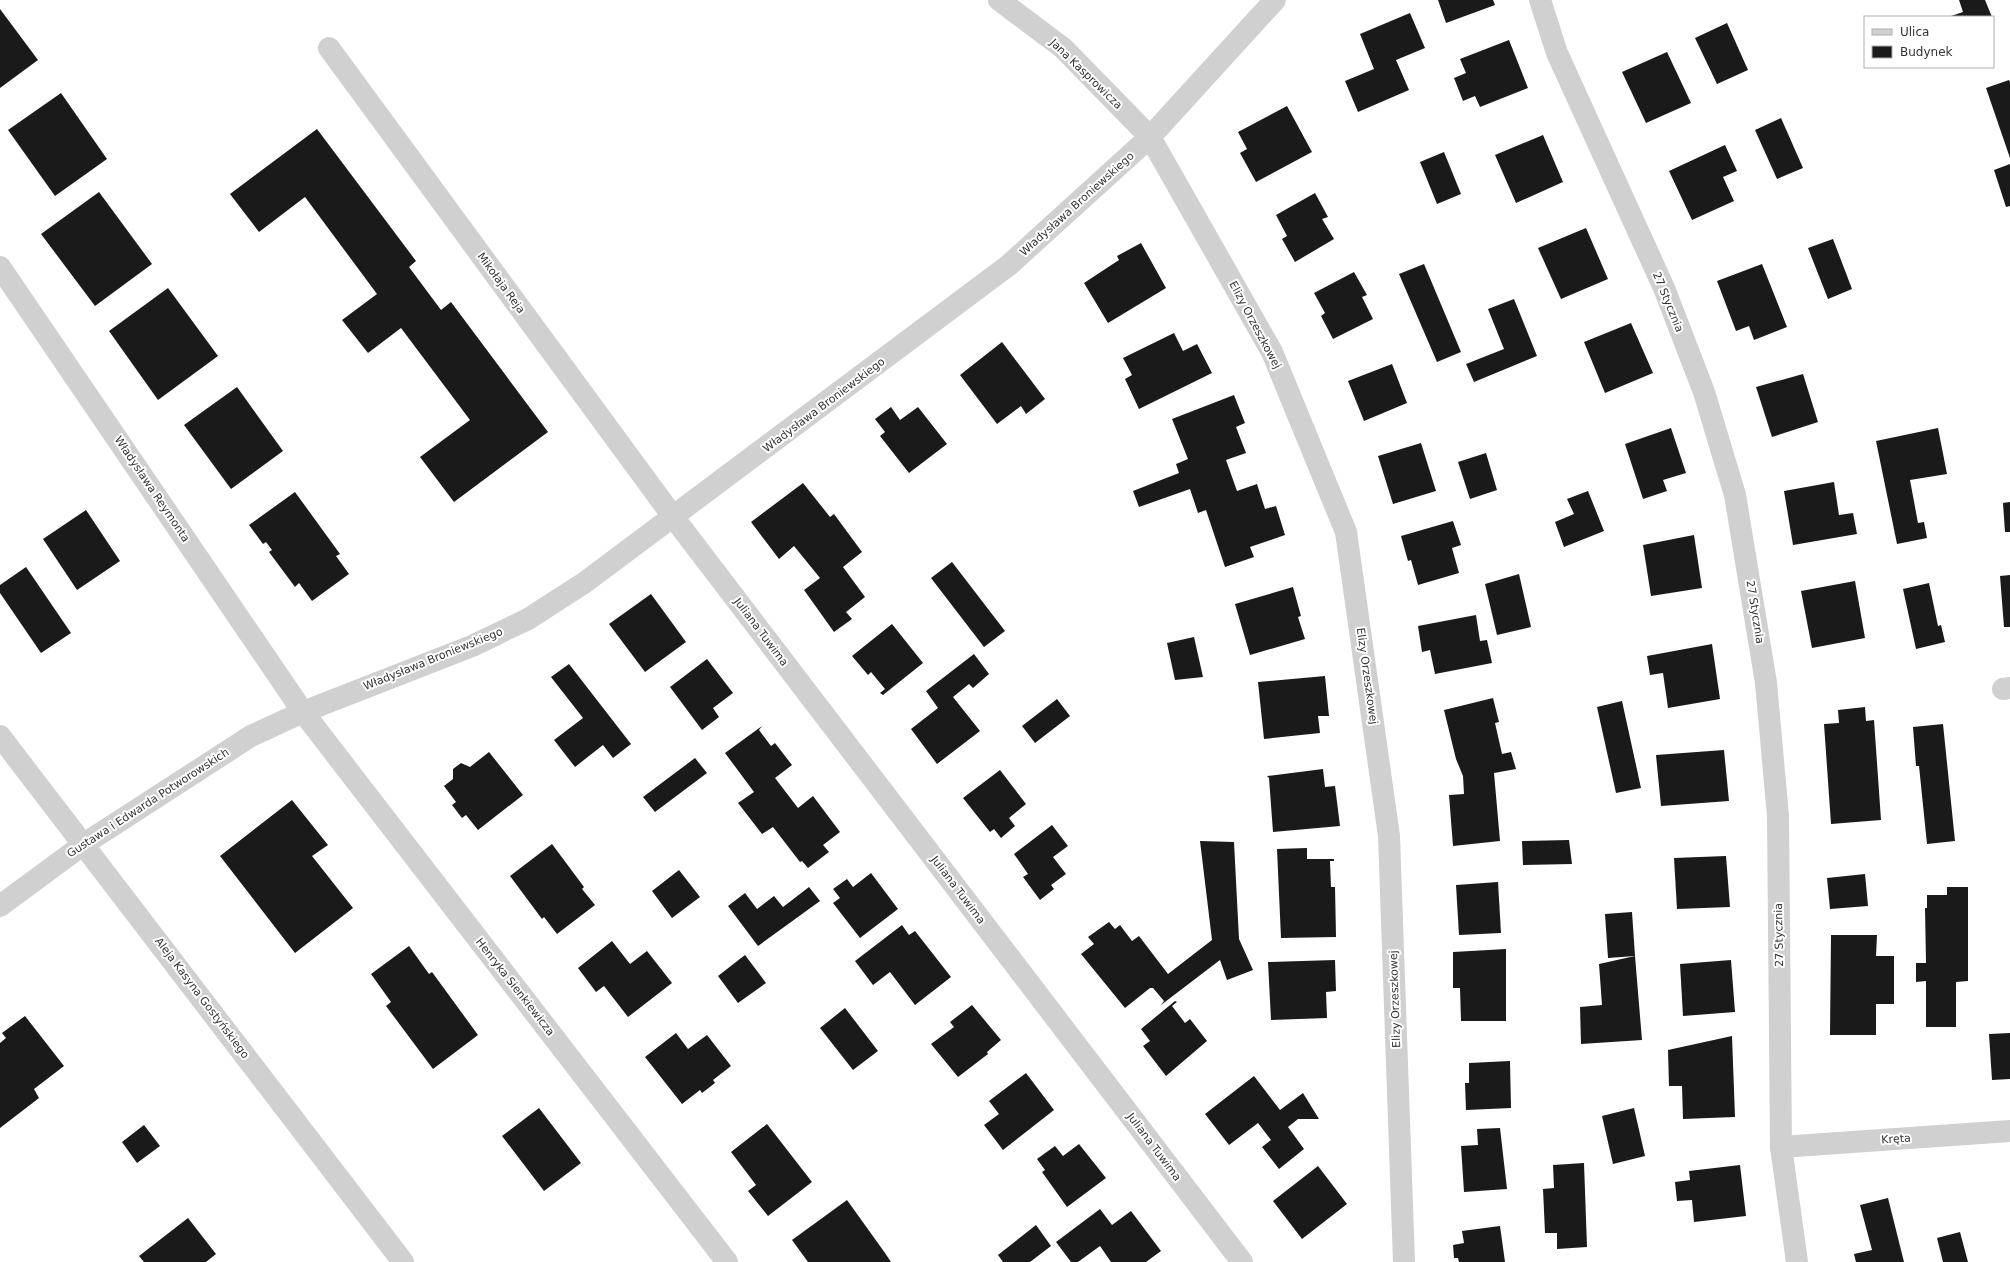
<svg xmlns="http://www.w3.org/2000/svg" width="2010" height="1262" font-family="'DejaVu Sans',sans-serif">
<rect width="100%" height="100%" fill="#fff"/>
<g fill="#1a1a1a">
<path d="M1438 0H1493L1495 5 1446 23Z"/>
<path d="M1959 0H1985L1992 17H1948L1963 12Z"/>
<path d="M0 9 38 60 0 88Z"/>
<path d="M1410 13 1425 48 1396 60 1409 90 1358 112 1345 81 1374 69 1360 34Z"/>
<path d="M1727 23 1748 70 1717 84 1695 38Z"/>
<path d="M1509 40 1528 88 1480 107 1475 96 1463 101 1454 78 1466 73 1460 59Z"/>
<path d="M1667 52 1691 103 1646 123 1622 72Z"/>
<path d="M2009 80 2010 82V158L1986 88Z"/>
<path d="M61 93 107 159 55 196 8 130Z"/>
<path d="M1287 106 1312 152 1256 182 1240 153 1247 149 1238 132Z"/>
<path d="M1781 118 1803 168 1777 179 1755 130Z"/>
<path d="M317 129 416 261 409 267 441 310 451 302 548 432 454 502 420 457 470 420 401 328 368 353 342 320 377 294 305 197 259 232 230 194Z"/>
<path d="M1543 135 1563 182 1516 203 1495 155Z"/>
<path d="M1725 145 1737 171 1723 177 1734 201 1692 220 1669 171Z"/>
<path d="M1444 152 1461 194 1437 204 1420 162Z"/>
<path d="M2010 164V206L2006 207 1994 170Z"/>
<path d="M99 192 152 264 95 306 41 234Z"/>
<path d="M1315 193 1328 217 1322 219 1334 239 1295 262 1282 239 1287 236 1276 215Z"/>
<path d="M1586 228 1608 279 1561 299 1538 248Z"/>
<path d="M1833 239 1852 289 1828 299 1808 248Z"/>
<path d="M1141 243 1166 288 1108 323 1084 283 1119 260 1117 256Z"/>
<path d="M1424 264 1461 352 1437 362 1399 274Z"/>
<path d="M1762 264 1787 327 1754 340 1749 326 1736 331 1717 281Z"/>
<path d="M1354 272 1367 295 1362 297 1373 319 1333 339 1321 316 1325 313 1314 293Z"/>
<path d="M168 288 218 356 158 400 109 331Z"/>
<path d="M1514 299 1537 356 1474 382 1466 364 1504 349 1488 309Z"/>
<path d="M1631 323 1653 373 1605 393 1584 342Z"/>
<path d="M1174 333 1183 351 1197 344 1212 373 1139 409 1125 379 1132 375 1123 358Z"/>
<path d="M1002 342 1045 399 1026 414 1021 406 997 424 960 375Z"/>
<path d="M1392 364 1407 403 1364 421 1348 381Z"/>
<path d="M1803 374 1818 422 1772 437 1756 387Z"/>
<path d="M237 387 283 451 231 489 184 425Z"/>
<path d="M1234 395 1245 423 1236 427 1246 453 1226 460 1237 491 1257 484 1265 509 1276 506 1285 535 1250 547 1254 557 1225 567 1206 510 1198 513 1190 489 1139 507 1133 491 1179 473 1176 464 1188 459 1172 419Z"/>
<path d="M891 407 900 420 918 407 947 444 909 473 880 436 885 432 875 419Z"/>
<path d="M1671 428 1686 473 1663 480 1667 491 1643 499 1625 444Z"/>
<path d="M1938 428 1947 474 1910 480 1918 523 1924 522 1927 538 1897 544 1876 441Z"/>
<path d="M1421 443 1436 491 1393 504 1378 456Z"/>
<path d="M1486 453 1497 490 1470 499 1458 462Z"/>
<path d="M1834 482 1839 515 1853 513 1857 534 1793 545 1784 491Z"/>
<path d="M803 483 830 517 834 514 862 552 843 567 865 597 846 612 852 619 834 632 804 590 820 578 794 546 779 559 751 522Z"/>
<path d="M1588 491 1604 531 1564 547 1555 522 1574 514 1567 499Z"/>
<path d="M295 492 340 554 336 556 349 574 312 601 299 583 295 587 269 552 272 550 266 542 263 544 249 525Z"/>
<path d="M2010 502V532H2005L2003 503Z"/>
<path d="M86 510 120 561 77 590 43 539Z"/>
<path d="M1453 521 1461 545 1452 548 1459 573 1418 585 1411 560 1408 561 1401 536Z"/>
<path d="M1694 535 1702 588 1651 596 1643 545Z"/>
<path d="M952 562 1005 631 984 647 931 578Z"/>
<path d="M26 567 71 633 41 653 0 593V585Z"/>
<path d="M1519 574 1531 627 1497 635 1485 584Z"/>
<path d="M2010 575V627H2004L2000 576Z"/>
<path d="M1855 581 1865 638 1812 648 1801 591Z"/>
<path d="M1929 583 1938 626 1941 625 1945 642 1916 649 1903 589Z"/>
<path d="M1293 587 1301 616 1298 617 1305 639 1250 655 1235 604Z"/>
<path d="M651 594 686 642 645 672 609 624Z"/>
<path d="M1476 615 1480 641 1487 640 1492 663 1435 674 1430 650 1422 652 1418 626Z"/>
<path d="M892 624 923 663 883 695 880 693 885 689 871 672 868 675 852 656Z"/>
<path d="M1194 637 1203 677 1175 680 1167 643Z"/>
<path d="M1712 644 1720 699 1668 708 1663 673 1650 675 1647 656Z"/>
<path d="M974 654 989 674 973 688 969 684 953 697 980 731 937 764 911 729 938 708 926 691Z"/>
<path d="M707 659 733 693 713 708 719 717 702 730 670 687Z"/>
<path d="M569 664 631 744 613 758 603 745 575 767 554 740 583 718 551 677Z"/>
<path d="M1325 676 1329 716H1318L1320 733 1264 739 1258 682Z"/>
<path d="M1493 698 1499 722 1495 723 1502 754 1511 752 1516 769 1494 773 1500 841 1453 846 1449 795 1464 794 1463 776 1456 759 1444 710Z"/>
<path d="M1057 699 1070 716 1035 743 1022 726Z"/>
<path d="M1622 701 1641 788 1616 793 1597 707Z"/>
<path d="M1865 707 1866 721 1874 720 1881 820 1831 824 1824 724 1839 723 1838 710Z"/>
<path d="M1943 724 1955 841 1927 844 1919 766H1916L1913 727Z"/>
<path d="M762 726 759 730 771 746 775 743 792 765 775 778 798 808 813 796 840 832 823 845 829 852 808 868 802 861 800 862 773 827 762 834 738 803 754 792 725 753Z"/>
<path d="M1724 750 1729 801 1661 806 1656 755Z"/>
<path d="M489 752 523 795 478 830 466 815 462 818 452 805 456 802 444 786 453 779V769L461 763 470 767Z"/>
<path d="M695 758 707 773 655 812 643 797Z"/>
<path d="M1323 769 1325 787 1335 786 1340 826 1273 832 1269 778 1267 776Z"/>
<path d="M1000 770 1026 804 1009 818 1015 826 1001 838 994 829 990 832 963 798Z"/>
<path d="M292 800 328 845 312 856 353 908 295 953 220 856Z"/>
<path d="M1052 825 1068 846 1053 857 1066 874 1051 885 1054 889 1040 900 1023 877 1028 874 1014 854Z"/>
<path d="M1569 840 1572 864 1523 865 1522 841Z"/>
<path d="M1200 841 1234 842 1239 939 1253 970 1227 980 1220 960 1161 1005 1164 1001 1153 988H1150L1125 1008 1081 954 1094 944 1088 937 1109 922 1115 929 1120 925 1132 941 1139 936 1168 974 1212 940Z"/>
<path d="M552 844 584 887 582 889 595 905 557 934 544 917 542 919 510 876Z"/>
<path d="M1307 848V859H1334V861H1330L1331 887H1335L1336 937 1281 938 1277 849Z"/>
<path d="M1726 856 1730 907 1677 909 1674 858Z"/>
<path d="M679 870 700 897 672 918 652 891Z"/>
<path d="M871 873 898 909 860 938 833 903 840 898 833 889 847 879 853 887Z"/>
<path d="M1865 874 1868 906 1830 909 1827 878Z"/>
<path d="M1498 882 1501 933 1459 935 1456 885Z"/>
<path d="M809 887 820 901 758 946 728 906 745 893 757 909 774 896 783 907Z"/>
<path d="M1947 887H1968V981L1956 982V1027H1926V981L1916 982V963H1926L1925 908H1927V895H1947Z"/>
<path d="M1632 912 1635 956 1608 958 1605 914Z"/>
<path d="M902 925 909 935 915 931 951 977 915 1005 890 972 873 985 855 961Z"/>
<path d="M1831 935H1877L1876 956H1894V1004H1876V1035H1830Z"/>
<path d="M612 941 630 964 647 951 672 983 628 1017 604 986 596 992 578 968Z"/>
<path d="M409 946 429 974 432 972 478 1035 433 1069 386 1006 391 1002 371 974Z"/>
<path d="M1506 949V1021H1461L1460 988H1453V952Z"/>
<path d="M745 955 766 983 738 1003 718 976Z"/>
<path d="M1635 956 1642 1040 1581 1044 1580 1007 1602 1005 1599 964Z"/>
<path d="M1335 960 1336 991 1326 992 1327 1018 1271 1020 1268 962Z"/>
<path d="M1731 960 1735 1012 1683 1016 1680 964Z"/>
<path d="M1175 1001 1177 1002 1172 1006 1185 1023 1190 1019 1207 1041 1166 1076 1143 1046 1150 1041 1141 1029Z"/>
<path d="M972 1005 1001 1040 987 1052 988 1054 958 1077 931 1044 954 1027 950 1022Z"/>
<path d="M845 1008 878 1051 853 1070 820 1028Z"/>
<path d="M25 1016 64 1066 34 1089 39 1098 0 1128V1043L6 1038 2 1033Z"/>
<path d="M676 1033 688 1049 707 1035 731 1066 713 1080 715 1083 702 1093 700 1090 682 1104 645 1057Z"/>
<path d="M2010 1033V1079L1992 1080 1989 1034Z"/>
<path d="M1732 1036 1735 1117 1683 1119 1682 1086H1669L1668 1050Z"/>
<path d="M1510 1061 1511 1108 1466 1110 1465 1083H1469V1063Z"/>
<path d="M1026 1073 1054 1110 1003 1150 984 1125 999 1114 989 1101Z"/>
<path d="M1254 1076 1280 1110 1303 1093 1319 1119H1298L1288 1127 1304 1149 1279 1169 1262 1147 1271 1140 1258 1123 1229 1145 1205 1114Z"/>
<path d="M539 1108 581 1163 544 1191 502 1136Z"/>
<path d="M1634 1108 1645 1156 1613 1164 1602 1116Z"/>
<path d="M767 1124 812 1182 768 1216 748 1191 756 1185 731 1152Z"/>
<path d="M144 1125 160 1146 137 1163 122 1142Z"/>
<path d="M1500 1128 1507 1189 1464 1192 1461 1146 1478 1145 1477 1129Z"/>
<path d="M1079 1144 1106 1178 1067 1207 1042 1172 1045 1170 1037 1159 1055 1146 1063 1156Z"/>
<path d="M1584 1163 1587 1247 1557 1249V1233H1545L1543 1189 1554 1188 1553 1165Z"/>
<path d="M1740 1165 1746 1216 1694 1222 1692 1200 1677 1201 1675 1182 1690 1180 1689 1171Z"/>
<path d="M1318 1166 1347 1204 1302 1239 1273 1201Z"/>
<path d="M1888 1198 1904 1262H1856L1854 1254 1872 1250 1860 1205Z"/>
<path d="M847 1200 885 1253 891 1262H808L792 1240Z"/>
<path d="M1100 1209 1112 1225 1131 1211 1161 1251 1146 1262H1111L1100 1246 1078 1262H1071L1056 1242Z"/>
<path d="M188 1218 216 1254 206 1262H144L139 1256Z"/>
<path d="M1036 1225 1051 1246 1030 1262H1003L998 1255Z"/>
<path d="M1500 1226 1505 1262H1459L1458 1258H1454L1453 1245 1464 1243 1462 1231Z"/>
<path d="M1960 1232 1968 1262H1943L1937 1238Z"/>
</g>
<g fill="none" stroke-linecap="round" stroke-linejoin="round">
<g stroke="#d0d0d0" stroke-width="22">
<path d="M999 0 1063 48 1150 137 1272 352 1346 532 1389 836 1404 1262"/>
<path d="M1540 0 1557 53 1664 288 1704 392 1735 495 1766 683 1778 816 1781 1147 1797 1262"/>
<path d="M329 48 674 518 1242 1262"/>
<path d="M0 267 303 712 727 1262"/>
<path d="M2003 689 2010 688"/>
<path d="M0 906 84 844 251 736 303 712 472 646 528 619 584 583 1009 265 1150 137 1275 0"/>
<path d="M1781 1147 2010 1131"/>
</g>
<path stroke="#d0d0d0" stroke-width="22" d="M0 736 403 1262"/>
</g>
<g text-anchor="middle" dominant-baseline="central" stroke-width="4" stroke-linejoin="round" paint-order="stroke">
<g font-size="11" fill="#333" stroke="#fff">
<text transform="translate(1086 74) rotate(44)">Jana Kasprowicza</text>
<text transform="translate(1077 204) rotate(-42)">Władysława Broniewskiego</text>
<text transform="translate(501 283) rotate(54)">Mikołaja Reja</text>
<text transform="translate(1668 302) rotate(68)">27 Stycznia</text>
<text transform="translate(1255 325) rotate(62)">Elizy Orzeszkowej</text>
<text transform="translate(824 405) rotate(-37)">Władysława Broniewskiego</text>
<text transform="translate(152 489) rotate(56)">Władysława Reymonta</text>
<text transform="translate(1755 612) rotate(81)">27 Stycznia</text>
<text transform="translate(761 632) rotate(53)">Juliana Tuwima</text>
<text transform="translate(433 659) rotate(-22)">Władysława Broniewskiego</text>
<text transform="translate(1367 676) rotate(82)">Elizy Orzeszkowej</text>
<text transform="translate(148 803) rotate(-33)">Gustawa i Edwarda Potworowskich</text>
<text transform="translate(958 890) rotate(53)">Juliana Tuwima</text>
<text transform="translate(1779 935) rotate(-91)">27 Stycznia</text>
<text transform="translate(515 987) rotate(52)">Henryka Sienkiewicza</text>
<text transform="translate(202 998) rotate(53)">Aleja Kasyna Gostyńskiego</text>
<text transform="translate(1395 999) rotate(-92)">Elizy Orzeszkowej</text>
<text transform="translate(1896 1139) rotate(-4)">Kręta</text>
<text transform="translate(1154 1147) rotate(53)">Juliana Tuwima</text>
</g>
</g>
<rect x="1864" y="16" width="130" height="52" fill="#ffffff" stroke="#adadad"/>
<rect x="1872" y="29" width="20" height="6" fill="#d0d0d0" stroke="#adadad"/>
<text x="1900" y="36" font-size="12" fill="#333333">Ulica</text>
<rect x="1872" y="46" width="20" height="12" fill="#1a1a1a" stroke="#adadad"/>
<text x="1900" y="56" font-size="12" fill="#333333">Budynek</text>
</svg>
